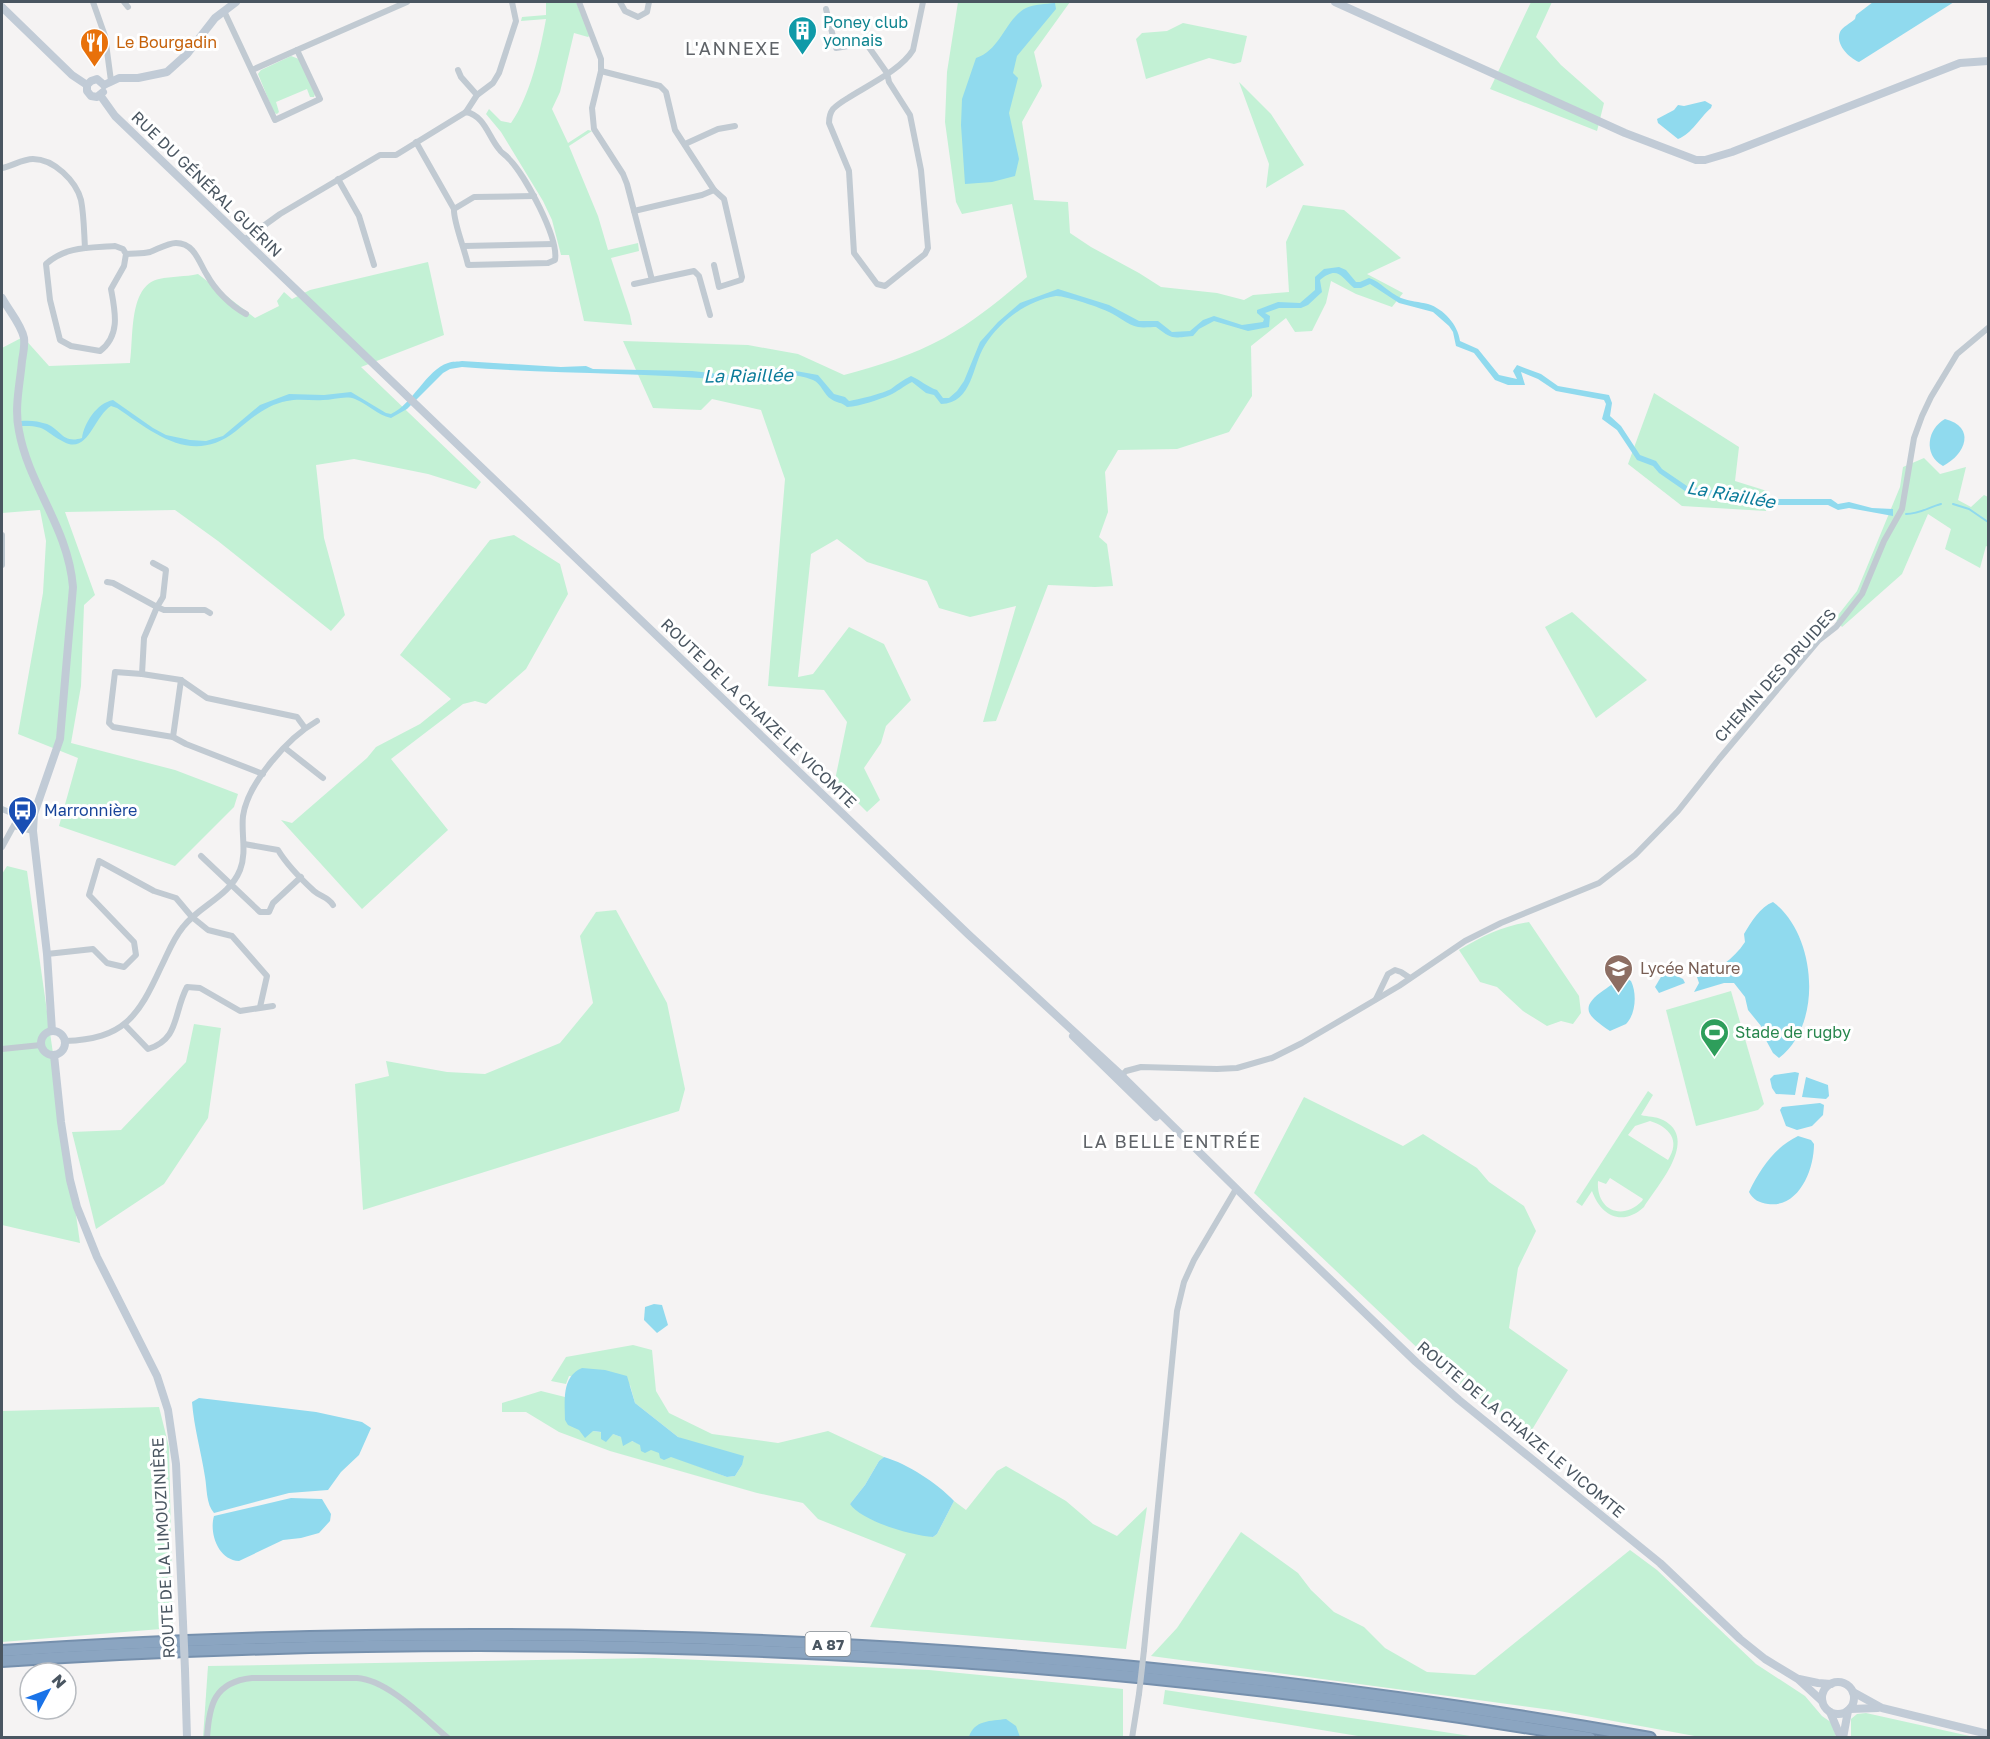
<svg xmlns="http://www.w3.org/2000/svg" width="1990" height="1739" font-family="'Golos Text',sans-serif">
<rect width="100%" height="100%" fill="#f5f3f3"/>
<g fill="#c3f1d5" fill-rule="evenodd">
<path d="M546 2H576L590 35 588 37 574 33 560 92 552 109 568 143 588 130 592 131 569 146 598 216 608 250 638 243 639 251 611 258 630 315 632 325 584 321 569 255H561L552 220 543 201 501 132 486 114 489 109 501 121 511 123C530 96 540 52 546 19L521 21 522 17 546 15Z"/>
<path d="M958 2H1070L1034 52 1042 86 1022 122 1034 200 1068 202 1070 233 1091 247 1139 273 1161 287 1217 293 1244 300 1253 295 1289 292 1286 242 1303 205 1344 210 1401 258 1367 274 1403 293 1392 307 1356 294 1331 281 1326 303 1312 331 1295 332 1286 318 1251 346 1252 396 1229 432 1177 449 1118 450 1105 472 1108 512 1099 537 1107 544 1113 586 1095 587 1048 585 996 721 983 722 1016 606 970 617 939 608 927 581 867 562 837 539 811 554 798 677 813 674 849 627 884 644 911 700 886 726 881 743 864 768 880 800 867 812 835 780 847 722 824 690 768 686 785 479 761 410 712 399 701 410 653 408 623 341 748 345 798 354 844 375C878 366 913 355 944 338 975 321 1001 299 1027 277L1012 204 962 214 956 202 945 122 947 72Z"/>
<path d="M1531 2H1552L1536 37 1561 65 1604 103 1597 131 1490 89Z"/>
<path d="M1183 23 1247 36 1241 62 1234 64 1209 58 1146 79 1136 39 1142 33 1167 31Z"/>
<path d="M291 56 299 59 315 94 314 97H310L307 89 276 102 279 112 277 114 274 113 258 74 261 70Z"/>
<path d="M1239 82 1271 114 1304 165 1266 188 1269 164Z"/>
<path d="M428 262 444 335 361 367 481 482 476 489 428 474 354 459 316 465 324 538 345 615 331 631 218 541 175 510 65 512 95 595 84 605 81 686 71 743 175 770 238 794 234 807 175 866 59 826 78 758 18 734 43 593 46 541 40 510 2 513V348L23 337 49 366 130 363C134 338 128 286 159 279 172 276 185 277 198 274L255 318 279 306 277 301 284 292 292 299 310 290Z"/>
<path d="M1654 393 1739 447 1735 481 1767 491 1766 511 1682 506 1628 464Z"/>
<path d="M1924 458 1940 474 1966 467 1958 500 1971 507 1984 495 1988 497V547L1986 546 1980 568 1945 549 1951 529 1928 514 1902 574 1842 627 1835 619 1857 591 1900 487 1903 467Z"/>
<path d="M514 535 560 564 568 594 526 669 486 704 475 701 463 704 391 759 448 830 362 909 281 820 292 823 367 758 376 747 420 724 451 699 400 655 490 540Z"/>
<path d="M1572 612 1647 680 1596 718 1545 627Z"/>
<path d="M7 866 27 871 80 1243 2 1225V874Z"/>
<path d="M616 910 667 1003 685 1089 679 1111 363 1210 355 1084 389 1076 386 1061 447 1072 485 1074 560 1043 593 1003 580 936 596 912Z"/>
<path d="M1529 922 1579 996 1581 1013 1573 1024 1561 1021 1547 1026 1523 1011 1497 987 1480 982 1459 950C1482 936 1503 926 1529 922Z"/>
<path d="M1731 991 1764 1104 1758 1110 1696 1126 1666 1010Z"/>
<path d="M194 1024 221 1028 208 1118 164 1184 96 1229 72 1132 121 1130 186 1062Z"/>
<path d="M1648 1091 1653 1095 1641 1115C1648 1117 1655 1116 1663 1120 1700 1139 1657 1186 1644 1207 1622 1227 1601 1216 1592 1191L1582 1206 1576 1202ZM1650 1121C1669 1127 1681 1140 1668 1160L1628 1135 1635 1126ZM1610 1178 1643 1199 1642 1201C1621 1222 1596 1209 1598 1181L1606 1184Z"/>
<path d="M1304 1097 1403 1146 1423 1134 1477 1168 1489 1182 1524 1206 1536 1231 1518 1268 1509 1328 1568 1370 1530 1433 1448 1377 1254 1193Z"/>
<path d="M633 1345 652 1350 656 1391 669 1413 712 1434 778 1443 828 1431 884 1457 879 1461 865 1485 850 1504 933 1537 937 1534 954 1501 966 1510 997 1471 1006 1466 1066 1501 1093 1524 1117 1536 1147 1507 1126 1649 870 1627 906 1554 818 1519 803 1503 757 1493 610 1451 559 1432 526 1412H502V1403L541 1391 565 1397V1420L593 1431 613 1434 727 1477 735 1476 742 1465 678 1437 635 1403 630 1385 569 1376 566 1384 551 1381 566 1357Z"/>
<path d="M159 1407 169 1447 173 1628 2 1642V1411Z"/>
<path d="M1241 1532 1298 1573 1311 1590 1334 1612 1364 1627 1385 1648 1427 1672 1475 1675 1630 1550 1657 1570 1756 1664 1805 1696 1822 1716 1832 1723 1836 1737H1700L1559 1711 1151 1656 1177 1628Z"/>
<path d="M654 1658 929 1670 1123 1689V1737L203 1738 208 1666Z"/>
<path d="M1165 1690 1477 1737H1364L1163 1704Z"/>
<path d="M1866 1713 1974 1737H1851V1719L1857 1714Z"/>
</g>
<g fill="#90daee">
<path d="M1873 2H1954L1859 62C1849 58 1835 44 1840 32 1842 27 1851 23 1855 19L1856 15Z"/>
<path d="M1055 3 1056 9 1017 56 1013 73 1018 78 1009 113 1019 159 1015 176 992 182 965 184 961 125 962 99 976 58C1001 50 1005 19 1026 8 1034 4 1046 4 1055 3Z"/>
<path d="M1705 101 1712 105 1711 108C1700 117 1692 134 1678 139L1658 123 1657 119 1674 110 1678 105 1684 106Z"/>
<path d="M1339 267 1346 270 1356 282H1360L1369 278C1381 282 1389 293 1401 298 1409 301 1420 302 1428 304 1444 309 1458 325 1460 341L1478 349 1499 375 1517 379 1513 371 1517 365 1541 374 1558 386 1609 395 1612 403 1610 416 1621 426 1640 455 1656 461 1662 469 1687 486 1717 491 1769 496 1777 499H1831L1838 504 1849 502 1872 508 1893 509V516L1849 508 1838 510 1828 505H1776L1744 498 1712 496 1685 491 1659 473 1653 466 1637 460 1617 430 1602 419 1606 404 1604 400 1556 391 1538 379 1521 372 1525 385H1508L1495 380 1474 353 1456 346 1453 332 1449 326 1433 312 1399 303 1370 284 1361 288H1354C1341 277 1338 265 1320 280L1322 292 1308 305 1301 308H1279L1265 313 1270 316 1269 327 1248 331 1214 321 1199 329 1193 336C1172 338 1173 340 1156 327 1151 327 1143 328 1138 327 1128 325 1118 316 1109 312 1102 308 1063 295 1056 296 1028 300 1000 321 985 345 972 365 973 403 941 404L934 395 926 393 912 382C904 386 897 392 890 395 878 400 861 406 847 407 842 402 836 403 831 399 824 395 821 383 813 380 780 367 756 383 727 380 638 372 551 374 462 367L450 369 443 373 407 409 391 418C377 415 368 404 355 399 346 395 333 400 323 400 311 401 299 398 287 401 266 405 252 418 236 431 192 466 154 433 117 408L111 406C94 416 88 455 64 442 45 432 46 425 22 426L21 421C30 420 38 421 47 424 61 430 63 444 82 438 84 423 97 403 113 400L153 428 166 435 190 440 206 441 223 436 260 405 289 394 324 395 351 392 386 413 391 414C413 404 426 370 448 363 452 361 458 362 462 361L561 367 586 366 593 369 692 371 730 375 779 368 818 375 834 394 845 397 849 401C857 400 884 393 891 389 897 384 903 380 911 376 921 380 927 387 937 390L943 398H949L957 391 964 381 980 342 998 322 1020 303 1058 289 1109 305 1139 321H1158L1172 332 1190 331 1203 320 1214 316 1242 325 1263 322 1264 319 1257 313V310L1278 302 1300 303 1315 290V277L1324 269Z"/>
<path d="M1945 419C1976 427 1966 454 1943 466 1923 455 1927 429 1945 419Z"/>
<path d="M1773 902C1816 934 1824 1024 1779 1058L1773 1053 1761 1031V1026L1748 1010 1745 997 1734 983H1724L1694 992 1699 983 1697 977C1717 970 1733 960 1745 942L1744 934C1751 922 1760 907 1773 902Z"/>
<path d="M1665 970 1683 979 1685 983 1659 993 1655 987Z"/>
<path d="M1626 978 1631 981C1637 993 1636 1014 1626 1024L1610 1031C1588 1016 1578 1008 1604 990 1611 985 1618 980 1626 978Z"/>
<path d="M1795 1072 1799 1073 1795 1095 1776 1094 1772 1088 1770 1079 1774 1075Z"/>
<path d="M1806 1077 1828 1085 1829 1096 1826 1099 1802 1097Z"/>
<path d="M1820 1103 1824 1105 1823 1115 1812 1126 1797 1130 1786 1126 1780 1110 1782 1107Z"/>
<path d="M1798 1136 1811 1140 1814 1144C1814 1170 1799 1208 1768 1204 1760 1203 1753 1200 1749 1192 1760 1169 1775 1147 1798 1136Z"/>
<path d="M654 1304 662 1305 668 1325 657 1333 644 1320 645 1307Z"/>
<path d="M582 1368 605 1370 627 1376 635 1403 678 1437 744 1456 742 1465 735 1476 727 1477 671 1457 664 1460 660 1458 659 1453 651 1450 645 1453 641 1451 640 1445 632 1441 623 1446 621 1437 613 1434 606 1442 601 1439V1432L593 1431 585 1438 579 1430 568 1425 565 1420C565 1401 561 1377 582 1368Z"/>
<path d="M199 1398 316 1412 362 1422 371 1428 359 1455 341 1472 328 1490 289 1493 214 1513C206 1504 207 1488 205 1477 201 1451 194 1428 192 1402Z"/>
<path d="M884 1457C908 1464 937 1483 954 1501L937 1534 933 1537C913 1536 861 1521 850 1504L865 1485 879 1461Z"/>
<path d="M291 1498 322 1499 331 1514 330 1521 319 1533 301 1538 283 1540 239 1561C218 1560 209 1533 214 1516Z"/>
<path d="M1006 1719 1016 1726 1020 1737H969C974 1720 991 1721 1006 1719Z"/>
</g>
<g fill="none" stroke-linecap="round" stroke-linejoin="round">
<g stroke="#90daee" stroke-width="2">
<path d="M1953 504 1969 509 1988 522"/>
<path d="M1906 514C1920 514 1929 507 1941 504"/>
</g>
<defs>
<g id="highway">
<path d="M2 1651C552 1614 1106 1641 1650 1738"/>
<path d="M2 1661C532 1626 1066 1648 1590 1738"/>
</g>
</defs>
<use href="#highway" stroke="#7690ad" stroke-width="14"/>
<g stroke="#c1cad2" stroke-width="6">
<path d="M93 2 105 36 111 81"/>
<path d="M124 2 128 7"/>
<path d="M579 2 601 59V71L592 108 594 129 623 174 627 184 652 280"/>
<path d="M620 2 625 11 638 17 647 12 649 2"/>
<path d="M826 9 836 48 860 44 868 46 887 73 889 82 910 115 921 170 928 248 925 254 885 286 877 284 854 253 849 171 829 123C829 118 830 113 833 109 837 105 843 101 848 98 868 85 901 70 913 50L923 2"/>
<path d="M224 11 275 120 320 99 297 50 252 70"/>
<path d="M297 50 407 2"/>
<path d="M458 70 461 77 477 95"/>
<path d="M601 71 660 86 666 92 675 130 714 190 702 195 634 211"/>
<path d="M466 112 477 95 493 83 499 73 516 21 512 2"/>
<path d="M416 142 454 209 474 197 534 196"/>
<path d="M685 144 718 129 735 126"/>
<path d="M2 168C12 166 23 159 33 159 54 159 76 181 81 200 84 215 84 232 85 248"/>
<path d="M338 179 359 216 374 265"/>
<path d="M454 209C453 221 465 250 468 265L548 263 555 260C559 238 525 175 509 159 506 155 501 153 499 149 488 136 485 116 466 112"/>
<path d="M244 240 280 214 380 155H396L466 112"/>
<path d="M115 246 123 249 126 254 124 266 111 289C115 311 121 335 100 351L71 346 60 340 50 300 46 264C66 246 90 248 115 246Z"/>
<path d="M464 246 553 244"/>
<path d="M126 254C134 253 142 254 150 252 158 249 168 243 176 243 195 243 199 263 207 275 215 290 231 306 246 314"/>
<path d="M714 265 719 287 741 280 742 277 724 199 714 190"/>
<path d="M634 284 694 271 699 276 710 315"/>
<path d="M2 565V535"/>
<path d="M107 582 113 583 157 607 164 610H205L210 613"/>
<path d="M142 674 144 638 157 607 163 597 166 570 153 563"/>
<path d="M173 737 181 680"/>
<path d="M285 748 323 778"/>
<path d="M263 774 186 744 173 737 113 727 109 723 115 672 142 674 181 680 207 698 297 717 305 728"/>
<path d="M2 809 19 816 2 847"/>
<path d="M14 826 33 831"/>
<path d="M244 844 278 850C287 865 301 879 314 891 321 897 328 897 333 905"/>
<path d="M201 856 260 912H269L273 903 301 877"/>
<path d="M47 954 93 949 107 963 124 967 136 955 134 942 89 895 99 861 154 891 176 898 192 917 208 930 232 936 267 976 260 1007"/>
<path d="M1376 999 1388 974 1395 970 1401 972 1410 978"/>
<path d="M125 1025 148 1049C180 1039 173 1013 187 987L200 988 240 1011 273 1006"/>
<path d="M65 1041C124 1039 138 1017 161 967 168 953 173 939 183 927 200 905 229 897 240 870 247 852 241 834 243 816 248 782 289 737 317 721"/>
<path d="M2 1049 41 1045"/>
<path d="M1120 1077 1126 1071 1141 1067 1217 1069 1237 1068 1272 1058 1302 1043 1399 986 1465 941 1501 923 1599 883 1635 855 1678 811 1719 759 1818 641 1836 627 1862 594 1884 541 1902 509 1914 438 1922 416 1931 397 1957 354 1988 328"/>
<path d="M1144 1650 1177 1311 1184 1282 1194 1260 1236 1189"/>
<path d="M207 1738C209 1705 214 1682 252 1678H357C388 1680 424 1718 448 1738"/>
<path d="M1132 1738 1139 1694"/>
</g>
<g stroke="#c1cbd6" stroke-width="8">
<path d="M1335 2 1625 133 1696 160H1705L1732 152 1960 63 1988 61"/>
<path d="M2 7 72 75 87 85"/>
<path d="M87 85V91L91 96 97 97 103 92"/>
<path d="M87 85 91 81 97 79 104 85"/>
<path d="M104 85 119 78H138L167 72 187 54 215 18 236 2"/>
<path d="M100 95 115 116 969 935 1121 1075 1258 1210 1416 1362 1459 1400 1660 1563 1740 1639 1765 1659 1798 1679 1822 1701"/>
<path d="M2 298C9 311 21 324 24 338 25 346 23 354 22 361 20 384 14 408 19 431 29 486 68 527 73 587L60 739 34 814 33 831 47 954 52 1031"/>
<circle cx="53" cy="1043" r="12"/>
<path d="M1073 1036 1156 1117"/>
<path d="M54 1055 61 1122 70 1180 77 1207 97 1257 157 1376 168 1410 176 1464 183 1623"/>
<path d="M185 1670 187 1738"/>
<path d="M1799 1679 1818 1683 1831 1684"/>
<circle cx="1838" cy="1698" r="16"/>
<path d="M1853 1692 1882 1708 1988 1734"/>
<path d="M1850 1709 1878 1708"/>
<path d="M1830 1712 1841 1738"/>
<path d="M1843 1738 1848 1711"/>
</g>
<use href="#highway" stroke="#8ba5c1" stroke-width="10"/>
<path stroke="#c1cad2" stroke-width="6" d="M1139 1694 1144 1650"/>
<path stroke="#c1cbd6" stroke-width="8" d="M183 1623 185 1670"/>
</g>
<defs>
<symbol id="building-pin" viewBox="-11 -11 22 30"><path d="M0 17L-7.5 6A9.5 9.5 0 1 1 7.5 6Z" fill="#0f9aa8" stroke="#fff"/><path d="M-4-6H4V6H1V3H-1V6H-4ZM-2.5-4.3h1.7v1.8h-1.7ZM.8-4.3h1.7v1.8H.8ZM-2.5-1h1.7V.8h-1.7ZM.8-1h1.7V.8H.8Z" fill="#fff"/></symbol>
<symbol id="restaurant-pin" viewBox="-11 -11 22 30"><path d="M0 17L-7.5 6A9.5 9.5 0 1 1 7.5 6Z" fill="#e8710a" stroke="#fff"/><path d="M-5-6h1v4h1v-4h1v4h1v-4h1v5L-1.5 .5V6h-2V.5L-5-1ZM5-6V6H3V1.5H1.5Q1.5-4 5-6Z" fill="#fff"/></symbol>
<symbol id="bus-pin" viewBox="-11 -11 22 30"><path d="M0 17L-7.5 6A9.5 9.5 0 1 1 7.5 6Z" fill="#1a4fb4" stroke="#fff"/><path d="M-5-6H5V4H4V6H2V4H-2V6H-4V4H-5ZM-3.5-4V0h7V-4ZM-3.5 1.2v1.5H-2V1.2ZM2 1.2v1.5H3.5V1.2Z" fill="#fff"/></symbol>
<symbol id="school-pin" viewBox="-11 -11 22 30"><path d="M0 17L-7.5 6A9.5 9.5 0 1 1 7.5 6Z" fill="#8d6e63" stroke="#fff"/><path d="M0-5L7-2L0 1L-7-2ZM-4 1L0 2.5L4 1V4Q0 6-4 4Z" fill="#fff"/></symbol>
<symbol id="stadium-pin" viewBox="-11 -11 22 30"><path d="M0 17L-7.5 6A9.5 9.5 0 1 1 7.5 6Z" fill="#2e9e5b" stroke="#fff"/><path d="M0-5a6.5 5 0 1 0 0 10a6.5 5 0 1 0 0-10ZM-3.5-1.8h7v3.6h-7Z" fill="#fff"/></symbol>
</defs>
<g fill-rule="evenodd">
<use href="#building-pin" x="786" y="14" width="33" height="45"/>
<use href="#restaurant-pin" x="78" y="26" width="33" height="45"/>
<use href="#bus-pin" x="6" y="794" width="33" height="45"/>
<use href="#school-pin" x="1602" y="952" width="33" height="45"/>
<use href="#stadium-pin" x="1698" y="1016" width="33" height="45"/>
</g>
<g text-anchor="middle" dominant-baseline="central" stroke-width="6" stroke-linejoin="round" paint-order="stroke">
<rect fill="#fff" stroke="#808990" stroke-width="1.5" x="805.5" y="1632" width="45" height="24" rx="4.5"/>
<g font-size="15" font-weight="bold" fill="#4a5661">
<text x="828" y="1644">A 87</text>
</g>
<g font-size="16" fill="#0d838f" stroke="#fff" text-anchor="start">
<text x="823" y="22">Poney club<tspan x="823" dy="18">yonnais</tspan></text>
</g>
<g font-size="16" fill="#c56008" stroke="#fff" text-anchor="start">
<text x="116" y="42">Le Bourgadin</text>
</g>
<g font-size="16" fill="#4a5661" stroke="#fff">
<text transform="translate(207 184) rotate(44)">RUE DU GÉNÉRAL GUÉRIN</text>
<text transform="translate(1775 675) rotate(-48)">CHEMIN DES DRUIDES</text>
<text transform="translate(759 713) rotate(44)">ROUTE DE LA CHAIZE LE VICOMTE</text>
<text transform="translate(1521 1429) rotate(40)">ROUTE DE LA CHAIZE LE VICOMTE</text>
<text transform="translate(163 1548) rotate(-93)">ROUTE DE LA LIMOUZINIÈRE</text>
</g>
<g font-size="16" fill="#164399" stroke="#fff" text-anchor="start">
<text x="44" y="810">Marronnière</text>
</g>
<g font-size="16" fill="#785e54" stroke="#fff" text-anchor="start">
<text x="1640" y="968">Lycée Nature</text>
</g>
<g font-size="16" fill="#27864d" stroke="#fff" text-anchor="start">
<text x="1735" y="1032">Stade de rugby</text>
</g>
<g font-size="18" letter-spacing="1.5" fill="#5f6368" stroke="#fff">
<text x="733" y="48">L'ANNEXE</text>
<text x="1172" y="1141">LA BELLE ENTRÉE</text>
</g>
<g font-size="18" font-style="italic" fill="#0c7c9b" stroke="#fff">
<text transform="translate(748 375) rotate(-1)">La Riaillée</text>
<text transform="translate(1731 494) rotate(10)">La Riaillée</text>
</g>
</g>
<rect width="1990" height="1739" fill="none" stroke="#4a5661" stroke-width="6"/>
<g transform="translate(48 1691) rotate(49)"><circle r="28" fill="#ffffff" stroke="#b7bbc0" stroke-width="1.5"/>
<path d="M0-4.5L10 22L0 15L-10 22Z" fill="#1a73e8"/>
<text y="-9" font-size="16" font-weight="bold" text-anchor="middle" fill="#4a5661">N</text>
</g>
</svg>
